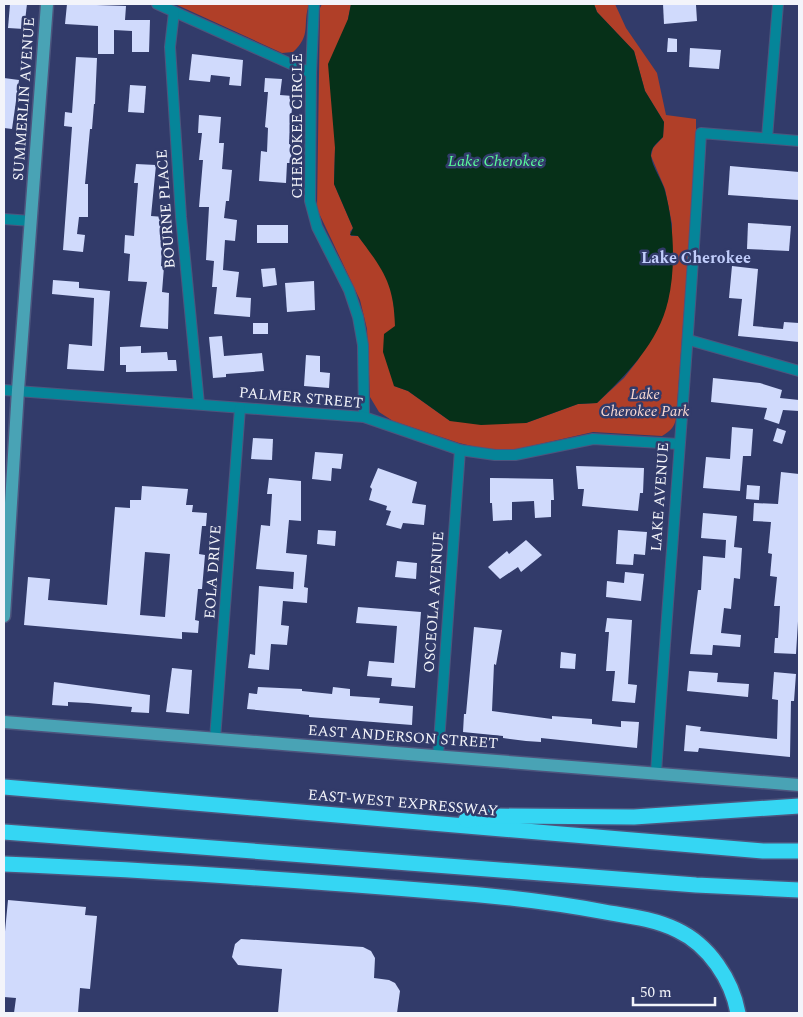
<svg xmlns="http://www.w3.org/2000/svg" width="803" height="1017" font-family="Spectral,serif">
<rect width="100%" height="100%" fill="#323b6a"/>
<g fill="#b03f28">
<path d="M175 4H309C302 25 312 35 293 52L282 53Z"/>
<path d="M322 4H351L348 19 335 148 334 184 353 228 350 232 351 236H358C367 248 379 260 385 274 401 308 394 350 394 386L408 391 450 421 526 423 578 404 597 403 624 378 638 360 668 301 672 255V224L665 189 651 156 653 148 663 137 664 122 645 91 634 51 597 12 594 4H615L626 28 657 73 666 115 696 119V149L676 419C674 428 670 431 662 436L593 432 509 451 480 448 459 443 393 421 379 412 370 397 367 329 360 300 317 209 320 8Z"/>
</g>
<path fill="#063018" d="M351 4H594L597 12 634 51 645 91 664 122 663 137C658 142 650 148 651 156 652 167 662 180 665 191 674 224 676 268 668 301 659 342 626 375 597 403L578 404 526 423 481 425 450 421 408 391 394 386 383 352 384 334 395 326C394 283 383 270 358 236L350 235 353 228 334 184 335 148 328 64 348 19Z"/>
<g fill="#d0dafc" fill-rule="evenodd">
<path d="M10 4H27L24 29 8 28Z"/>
<path d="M67 4 126 6 125 20H150L149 52H132V31L114 30V54H98V26L65 24Z"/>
<path d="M663 4 696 5 697 21 664 24Z"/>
<path d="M668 38 677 39V52H667Z"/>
<path d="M690 48 721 50 719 69 689 67Z"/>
<path d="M192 54 243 60 241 86 229 85 230 77 211 75 210 82 189 80Z"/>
<path d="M76 57 97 58 95 104H94L92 129H90L85 184H88V217H79L77 234 85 235 83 252 63 250 72 127 64 126 65 112 72 113Z"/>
<path d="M4 78 19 80 12 129 4 128Z"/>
<path d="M265 78 282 79 280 95 293 96 289 144H292L291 163H287L286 183 259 181 261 151 267 152 268 128 265 127 268 92H264Z"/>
<path d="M130 85 146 86 144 113 128 112Z"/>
<path d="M199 115 221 117 219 143H224L222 169 232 170 229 201H226L224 218 237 220 235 241 225 240 223 270 239 272 236 297 251 298 250 317 214 314 217 287H212L214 261 206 260 209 207H199L203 160H199L202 133H198Z"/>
<path d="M136 164 156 165 151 216 164 217 161 266 164 267 162 292 169 293 168 329 140 327 147 282 128 281 130 254 124 253 125 235 134 236 138 183H134Z"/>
<path d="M730 166 799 172V200L728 195Z"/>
<path d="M748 223 791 226 789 251 747 249Z"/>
<rect x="257" y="225" width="31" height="18"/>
<path d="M732 266 758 269 753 326 783 329 784 322 799 323V342L738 336 742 299 729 298Z"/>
<path d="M275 268 277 285 263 287 261 269Z"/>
<path d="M53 280 79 282V288L110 291 104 371 67 369 69 344 92 346 94 298 52 294Z"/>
<path d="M314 281 315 310 287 312 285 283Z"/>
<rect x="253" y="323" width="15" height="11"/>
<path d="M222 336 224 356 262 353 264 371 226 374V377L213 378 209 337Z"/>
<path d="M141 346V353L167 352 168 360H176L177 371 126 372V365H120V347Z"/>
<path d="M306 355 320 356V372L330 373 329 388 304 386Z"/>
<path d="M713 378 760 383 782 390 780 398 799 400V411L783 410 779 424 764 419 767 408 711 402Z"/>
<path d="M732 427 753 429 751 456H743L740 491 703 488 706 457 730 459Z"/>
<path d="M777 428 786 431 782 444 773 441Z"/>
<path d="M253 438 273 439 272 460 251 459Z"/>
<path d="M315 452 343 454 341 469 332 468 331 481 312 479Z"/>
<path d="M576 466 644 468 643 493H640L638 511 582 506 584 489H578Z"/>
<path d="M378 468 417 482 412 503 426 505 424 525 403 523 401 529 386 525 391 511 386 510 387 506 369 500 372 489 370 487Z"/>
<path d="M781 472 799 474V605L796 654 774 653 775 638H778L780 606H774L777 577 770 576 772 554 768 553 771 522 753 521 754 503 778 504Z"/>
<path d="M269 478 301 481V521L289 520 286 553 307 555 304 587 308 588 307 603 283 601 281 625 289 626 287 645 271 644 269 670 248 668 250 654 255 655 259 586 293 589 294 572 256 569 261 525 270 526 272 494H267Z"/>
<path d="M490 478 553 479 554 500H551V517L535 518 534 501 512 502V520L493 521 492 503H490Z"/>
<path d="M747 485 760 486 759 500 746 499Z"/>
<path d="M142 486 188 489 186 505H193L192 512 207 513 206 526H202L199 554 205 555 202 589H198L195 620 199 621 198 633 182 632V639L24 625 28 577 50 579 48 600 107 605 115 507 130 508V500H141ZM145 552 170 554 165 617 140 615Z"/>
<path d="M703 513 737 516 734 547 742 548 740 579 734 578 731 609 724 608 721 633 741 635 740 647 713 645 712 655 690 654 698 590H701L703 556 725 558 726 540 701 538Z"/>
<path d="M318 530 336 531 335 546 317 544Z"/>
<path d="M618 530 647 532 645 555 634 554 633 565 616 564Z"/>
<path d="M526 540 542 555 521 572 518 567 500 579 488 567 507 551 509 554Z"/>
<path d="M397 561 417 563 416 579 395 577Z"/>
<path d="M625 572 644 574 641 601 606 597 607 581 624 583Z"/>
<path d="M358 607 421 612 415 688 391 686 392 678 367 676 369 661 394 663 397 626 356 623Z"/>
<path d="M607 618 632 620 628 684 637 685 635 703 612 701 615 671H606L609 632H605Z"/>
<path d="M474 627 502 630 496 665 494 664 492 711 552 719V716L592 719V724L621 727V721L639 722 637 748 541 738V742L526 741 503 738V736L463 732 464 714H466Z"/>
<path d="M561 652 576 654 575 669 560 668Z"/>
<path d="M172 668 192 670 189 714 166 712Z"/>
<path d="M689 671 718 673 717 682 749 684 748 697 687 691Z"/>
<path d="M774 672 796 674 794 701H791L790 757 699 748 698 752 684 751 686 725 701 727 700 731 777 739 778 700 772 699Z"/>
<path d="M54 682 150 695 149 713 131 712 132 707 88 703 68 702V706L52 705Z"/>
<path d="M258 687 302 689V691L332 694 333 687 350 689V696L380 698 379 703 413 706 412 725 309 717V715L247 709 249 693 257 694Z"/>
<path d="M8 900 86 907 85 915 97 916 90 989 80 988 78 1013H14L16 998 4 997V942Z"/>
<path d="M241 939 363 947 371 951 375 958 374 978 389 980 395 983 400 991 397 1013H278L282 969 238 965 232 957 235 944Z"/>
</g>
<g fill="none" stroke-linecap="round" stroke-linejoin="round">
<defs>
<g id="street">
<path d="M157 4 311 73"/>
<path d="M314 4 311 73 310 201 317 227 349 290 358 317 363 345 364 417"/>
<path d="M174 12 170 47 181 217 199 404"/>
<path d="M767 138 778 4"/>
<path d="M4 219 31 221"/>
<path d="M689 340 799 371"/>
<path d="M4 390 364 417 460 450 495 455H515L593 439 679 444"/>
<path d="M215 739 240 408"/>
<path d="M438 756 460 450"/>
<path d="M656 773C670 560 689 347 701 133L799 141"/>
</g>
<g id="secondary">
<path d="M4 616 18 390 47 4"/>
<path d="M4 722 799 785"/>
</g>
<g id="highway">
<path d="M4 787 763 851H799"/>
<path d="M466 820 491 816 634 817 799 806"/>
<path d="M4 832 696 885 799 890"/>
<path d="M4 864C151 870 298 880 445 892 499 896 552 902 605 912 629 916 655 919 677 930 709 945 732 980 738 1013"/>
</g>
</defs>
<use href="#street" stroke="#4d557e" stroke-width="12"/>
<use href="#secondary" stroke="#4d557e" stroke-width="15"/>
<use href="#highway" stroke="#4d557e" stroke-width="18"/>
<use href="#street" stroke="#058599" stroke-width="10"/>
<use href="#secondary" stroke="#49a3b5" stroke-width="12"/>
<use href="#highway" stroke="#35d6f3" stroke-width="15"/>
</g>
<g text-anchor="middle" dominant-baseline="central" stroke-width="5" stroke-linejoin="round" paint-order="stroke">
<g font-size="15" fill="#f3f4fa" stroke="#323b6a">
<text transform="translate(24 99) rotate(-86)">SUMMERLIN AVENUE</text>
<text transform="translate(297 126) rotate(-90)">CHEROKEE CIRCLE</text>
<text transform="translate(166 209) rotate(-94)">BOURNE PLACE</text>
<text transform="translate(301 398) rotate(5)">PALMER STREET</text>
<text transform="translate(660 497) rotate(-86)">LAKE AVENUE</text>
<text transform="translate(213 572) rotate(-86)">EOLA DRIVE</text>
<text transform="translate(434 602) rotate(-86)">OSCEOLA AVENUE</text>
<text transform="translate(403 737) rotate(4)">EAST ANDERSON STREET</text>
<text transform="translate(403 803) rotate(5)">EAST-WEST EXPRESSWAY</text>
</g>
<g font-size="15" font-style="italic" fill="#f9d9d1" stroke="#323b6a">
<text x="645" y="394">Lake<tspan x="645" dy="17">Cherokee Park</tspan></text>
</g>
<g font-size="16" font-style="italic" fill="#59f99a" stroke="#323b6a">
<text x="496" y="161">Lake Cherokee</text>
</g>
<g font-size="16" font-weight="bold" fill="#c1cdfb" stroke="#323b6a">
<text x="696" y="258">Lake Cherokee</text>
</g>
</g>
<rect width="803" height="1017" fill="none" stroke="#f3f4fa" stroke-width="10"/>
<path d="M633 997v8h82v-8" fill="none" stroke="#f3f4fa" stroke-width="2.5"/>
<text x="640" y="997" font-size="15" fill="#f3f4fa" stroke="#323b6a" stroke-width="4" paint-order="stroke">50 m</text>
</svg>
